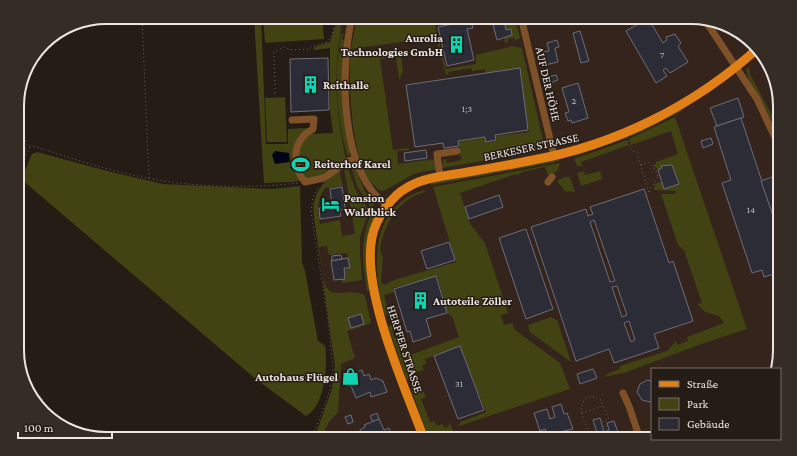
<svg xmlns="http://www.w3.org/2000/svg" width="797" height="456" font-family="'Crimson Pro',serif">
<rect width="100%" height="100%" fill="#261c16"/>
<path fill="#34241b" d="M343 17H692L735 29 765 57 780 100V356L776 369H652V439H314L332 389 335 366 313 206 319 188 346 159 340 129 335 76 336 48Z"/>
<g fill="#424312">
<path d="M254 17H261L266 144H288V129L307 128 308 134 333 133 330 110V48L314 50V47L330 42 338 17H343C333 68 335 108 346 159L324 176 293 182 264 183Z"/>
<path d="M263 17H322L324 39 265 43Z"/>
<path d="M413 17H440L433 18 446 69 476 64V55L513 46 522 48 543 140V148L538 151 442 168 443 160 446 159 447 163 461 160 459 142 485 138 486 143 497 141 496 136 529 132 520 69 486 74 485 69 472 71 471 68 448 72V74L446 75 436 37 351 49 356 22Z"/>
<path d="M515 18 520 38 515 41 514 38 508 39V42L505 43 504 38 512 35 511 29 506 30 504 21Z"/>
<path d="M341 34H343L342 40H345L343 63 351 152 348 157C336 118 334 74 341 34Z"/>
<path d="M396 50 401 54 403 71 399 80 396 57 380 59 393 150 409 148V150L397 151 398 164 435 159 437 169 414 174 383 191C351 182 349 86 350 58L359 55Z"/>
<path d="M749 67 750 74 780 130V138L764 105 749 80 746 70Z"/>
<path d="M285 97 287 142H267L265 98Z"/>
<path d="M681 109 682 111 639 133 576 156 581 152Z"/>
<path d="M675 117 747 329 704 343 624 373 604 377 609 373 620 369V366L667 351 676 341 677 345 688 341 687 337 724 323 719 316 705 312 697 304 702 303 684 250 678 245 661 194H675L676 191 654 190V188L655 184 662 181 679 183 672 165 662 166V168L658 170 653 165 656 164V162L678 154 671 131 631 145 629 139Z"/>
<path d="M627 140 629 145 581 162 582 166H577L574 159Z"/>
<path d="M18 144 26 147 25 159 18 174Z"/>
<path d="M37 152 107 171 163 184 249 188 272 189 300 186 302 262 305 271 318 341 325 346C328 365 325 406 306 416L257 380 21 179 32 154Z"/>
<path d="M558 158 559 161 545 164 431 185V182Z"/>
<path d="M350 163 354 164 365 192 374 204 371 208 357 186Z"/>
<path d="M560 163 558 170 549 177 545 167 522 172 517 176 516 174 460 193 470 224 485 243 508 313 501 315 504 325 512 323 515 330 560 363 570 389 456 427 460 424V422L486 412 460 346 425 359 426 364 422 366 424 370 413 374 415 378 407 380 388 326 392 325 396 327 392 329 395 338 400 337 405 351 400 353 402 358 459 337 452 316 448 314 437 276 393 288 394 292 384 295 390 316 385 315C372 269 368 207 424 190L425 192C398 199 383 225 380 251L383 256 381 282 385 285 394 280 456 262 433 187Z"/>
<path d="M347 166 356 191 369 211 360 237V252L362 280 342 283 341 279H346L344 269 350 268 347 253 329 255 327 246 319 247C321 259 321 274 325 285 331 301 354 286 365 296L371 323 347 331 355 358 341 364 338 412 329 422 320 439H314L332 389 335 366 314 217C311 194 322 183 339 170L343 186 329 188 326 187C317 199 317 209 320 224L340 220 342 236 355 234 344 168Z"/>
<path d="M584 171 585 175 600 171 602 179 581 186 577 173Z"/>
<path d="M565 177H570L575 192 565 191 557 181Z"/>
<path d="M375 208 376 211 371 290 367 291C362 261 359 234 375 208Z"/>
<path d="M551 317 557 320 571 362 530 332 528 325Z"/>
<path d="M25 381C33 389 49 402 48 415L32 400Z"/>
<path d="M416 386 422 389 426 397 421 399 430 422 434 421 437 426 443 424 444 428 449 426V422L454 432 450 436 451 439H446L443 432 437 435 438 439H429V437L432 435 431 432 427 433 411 389Z"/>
</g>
<path fill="#000517" d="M275 151 289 153 290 162 275 164 272 155Z"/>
<g fill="#2c2c37" stroke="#6d6d79" fill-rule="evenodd">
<path d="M470 17 473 28 467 29 474 60 447 66 438 27 457 23 455 18Z"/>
<path d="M491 17H503L506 30 511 29 512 35 497 40Z"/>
<path d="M648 18 663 43 667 40 666 37 675 34 681 43 678 46 688 62 670 73 666 68 663 70 667 76 656 83 626 31Z"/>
<path d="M580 31 589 61 581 63 573 33Z"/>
<path d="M557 40 559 47 555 48 558 62 545 65 542 56 543 52 549 51 547 43Z"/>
<path d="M328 58 329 110 291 112 290 59Z"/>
<path d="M520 68 528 130 495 135 496 140 486 142 485 137 458 141 459 146 444 148 443 143 415 147 406 85Z"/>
<path d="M556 75 558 80 550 83 548 77Z"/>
<path d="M578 83 588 118 572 123 571 120 568 121 565 113 569 112 562 88Z"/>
<path d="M738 98 744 117 717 126 710 108Z"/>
<path d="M741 118 780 236V272L764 277 762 270 752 273 722 183 731 180 714 127Z"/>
<path d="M711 138 713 144 703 148 701 141Z"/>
<path d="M426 150 427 158 405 161 404 153Z"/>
<path d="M672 165 679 184 664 189 658 170 662 168 661 166Z"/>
<path d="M780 174V236L761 181Z"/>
<path d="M342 187 345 207 340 211 341 216 320 219 319 208 332 206 330 189Z"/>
<path d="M644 189 669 263 673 261 693 321 654 334 659 348 614 363 609 349 576 361 531 227 586 209 588 216 593 214 590 207ZM594 220 615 281 610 282 590 222ZM617 286 627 315 622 317 612 287ZM629 321 635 340 631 342 624 323Z"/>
<path d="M499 195 503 207 469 219 465 207Z"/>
<path d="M526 229 553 309 526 319 499 238Z"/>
<path d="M449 242 455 260 427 269 421 251Z"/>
<path d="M341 255 342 259 332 261V256Z"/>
<path d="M348 258 350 268H344L345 279 334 280 331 261Z"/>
<path d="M436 276 447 313 426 319 431 336 413 342 410 331 407 332 394 289Z"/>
<path d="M361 314 364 324 351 328 348 318Z"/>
<path d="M460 346 484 410 458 419 434 356Z"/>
<path d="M593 369 597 378 580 384 577 374Z"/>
<path d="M362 370 364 376 369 374 371 380 376 378 383 381 387 392 371 397 370 392 356 398 347 376Z"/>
<path d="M647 380 652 381V402H650L642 400 637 392 640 384Z"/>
<path d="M561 404 564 414 567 413 573 429 555 433 557 439H541L540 434 546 432 545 429 540 431 534 413 547 409 550 419 555 417 552 407Z"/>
<path d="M377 413 379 419 373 422 370 416Z"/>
<path d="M351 415 353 422 348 424 345 417Z"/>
<path d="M600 418 604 432 609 430 607 423 614 421 620 438 599 439 593 420Z"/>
<path d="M379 419 384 430 389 428 393 439H370L369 437 363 439 360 430 365 427 364 425Z"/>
</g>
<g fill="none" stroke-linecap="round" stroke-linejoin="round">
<g stroke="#6e655f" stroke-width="1" stroke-dasharray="1 3" stroke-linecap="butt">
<path d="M142 17 149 178"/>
<path d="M504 19 513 17"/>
<path d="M275 93 274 52 284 47 290 50 309 49 313 46 327 42 332 35 336 17"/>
<path d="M18 97 26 144"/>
<path d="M628 141 632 151 637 153 649 192 647 195 648 201"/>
<path d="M18 142C58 153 97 168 137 176 185 187 249 189 298 183"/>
<path d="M641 165 649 162 656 171 658 177"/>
<path d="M18 178 30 146"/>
<path d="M649 192 658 177 661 178"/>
<path d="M24 378 42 398 57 423"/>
<path d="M582 413 603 406"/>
<path d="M312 439 330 390 333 368 328 319 311 212 313 197 318 187"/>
<path d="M597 439 595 433 588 431C584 420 577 408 586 398L591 396 601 400 609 419 603 421 606 429"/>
</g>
<g stroke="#7f5129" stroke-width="7">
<path d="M352 17C340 69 339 173 388 206"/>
<path d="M521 17 554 156"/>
<path d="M705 20 757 99 780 148"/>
<path d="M732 28 734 31 736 29"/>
<path d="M292 120 314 119 313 129C292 140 291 165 305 182L324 178 348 161 355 159"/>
<path d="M440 177 437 154 457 151"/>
<path d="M548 182 552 177"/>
<path d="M623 393 629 406 640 439"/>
<path d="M568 439 575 435 581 439"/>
</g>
<path stroke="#e08017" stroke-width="9" d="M424 439C405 387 361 291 372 237 376 218 391 196 408 187 424 178 443 176 462 173 485 169 509 165 533 160 616 145 695 105 757 49"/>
</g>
<defs>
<symbol id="building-bare" viewBox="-9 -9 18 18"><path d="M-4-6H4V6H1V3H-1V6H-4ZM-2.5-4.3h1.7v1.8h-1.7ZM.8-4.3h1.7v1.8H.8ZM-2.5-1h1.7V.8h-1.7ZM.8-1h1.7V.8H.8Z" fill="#10d5b4" stroke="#261c16" stroke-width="2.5" paint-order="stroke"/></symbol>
<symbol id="stadium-bare" viewBox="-9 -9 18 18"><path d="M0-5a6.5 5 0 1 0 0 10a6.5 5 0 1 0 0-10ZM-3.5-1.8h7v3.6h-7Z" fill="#10d5b4" stroke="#261c16" stroke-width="2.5" paint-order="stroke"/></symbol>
<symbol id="hotel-bare" viewBox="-9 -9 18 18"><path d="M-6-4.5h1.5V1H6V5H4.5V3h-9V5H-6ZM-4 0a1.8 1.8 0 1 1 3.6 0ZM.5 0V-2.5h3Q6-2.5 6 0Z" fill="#10d5b4" stroke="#261c16" stroke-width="2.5" paint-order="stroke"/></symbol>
<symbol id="shop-bare" viewBox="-9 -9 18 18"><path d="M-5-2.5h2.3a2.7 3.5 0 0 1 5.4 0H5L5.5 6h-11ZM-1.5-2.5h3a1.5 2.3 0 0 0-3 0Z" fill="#10d5b4" stroke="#261c16" stroke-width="2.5" paint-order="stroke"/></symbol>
</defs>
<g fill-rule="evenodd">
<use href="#building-bare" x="444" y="32" width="25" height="25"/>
<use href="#building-bare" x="298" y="72" width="25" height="25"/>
<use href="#stadium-bare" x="288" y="152" width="25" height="25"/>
<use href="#hotel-bare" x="318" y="192" width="25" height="25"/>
<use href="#building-bare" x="408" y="288" width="25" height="25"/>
<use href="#shop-bare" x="338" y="364" width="25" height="25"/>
</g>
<g text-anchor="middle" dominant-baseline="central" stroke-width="3" stroke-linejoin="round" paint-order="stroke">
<g font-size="10" fill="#bdb7b6">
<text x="662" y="54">7</text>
<text x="574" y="100">2</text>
<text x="467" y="108">1;3</text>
<text x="751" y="209">14</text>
<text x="459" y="383">31</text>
</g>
<g font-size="12" font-weight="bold" fill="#ede5e1" stroke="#261c16" text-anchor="start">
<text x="443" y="38" text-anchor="end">Aurolia<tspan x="443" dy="14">Technologies GmbH</tspan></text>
<text x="323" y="85">Reithalle</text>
<text x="314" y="164">Reiterhof Karel</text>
<text x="344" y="198">Pension<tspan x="344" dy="14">Waldblick</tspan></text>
<text x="433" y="301">Autoteile Zöller</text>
<text x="338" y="377" text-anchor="end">Autohaus Flügel</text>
</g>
<g font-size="12" fill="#ede5e1" stroke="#261c16">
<text transform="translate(548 84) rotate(77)">AUF DER HÖHE</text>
<text transform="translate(531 147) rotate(-12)">BERKESER STRASSE</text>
<text transform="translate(405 349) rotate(72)">HERPFER STRASSE</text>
</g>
</g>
<path d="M0 0H797V456H0ZM106 24H691A82 82 0 0 1 773 106V350A82 82 0 0 1 691 432H106A82 82 0 0 1 24 350V106A82 82 0 0 1 106 24Z" fill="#362c26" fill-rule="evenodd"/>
<path fill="none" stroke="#ede5e1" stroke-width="2" d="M106 24H691A82 82 0 0 1 773 106V350A82 82 0 0 1 691 432H106A82 82 0 0 1 24 350V106A82 82 0 0 1 106 24Z"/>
<rect x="651" y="368" width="130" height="72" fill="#261c16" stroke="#766c67"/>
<rect x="659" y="381" width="20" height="6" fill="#e08017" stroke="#766c67"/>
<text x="687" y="388" font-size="12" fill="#ede5e1">Straße</text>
<rect x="659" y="398" width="20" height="12" fill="#424312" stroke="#766c67"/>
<text x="687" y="408" font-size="12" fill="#ede5e1">Park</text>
<rect x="659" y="418" width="20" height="12" fill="#2c2c37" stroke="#766c67"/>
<text x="687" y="428" font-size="12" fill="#ede5e1">Gebäude</text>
<path d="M18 432v6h94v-6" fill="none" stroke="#ede5e1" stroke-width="2"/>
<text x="24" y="432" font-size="12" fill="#ede5e1" stroke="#261c16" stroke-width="3" paint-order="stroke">100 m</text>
</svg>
